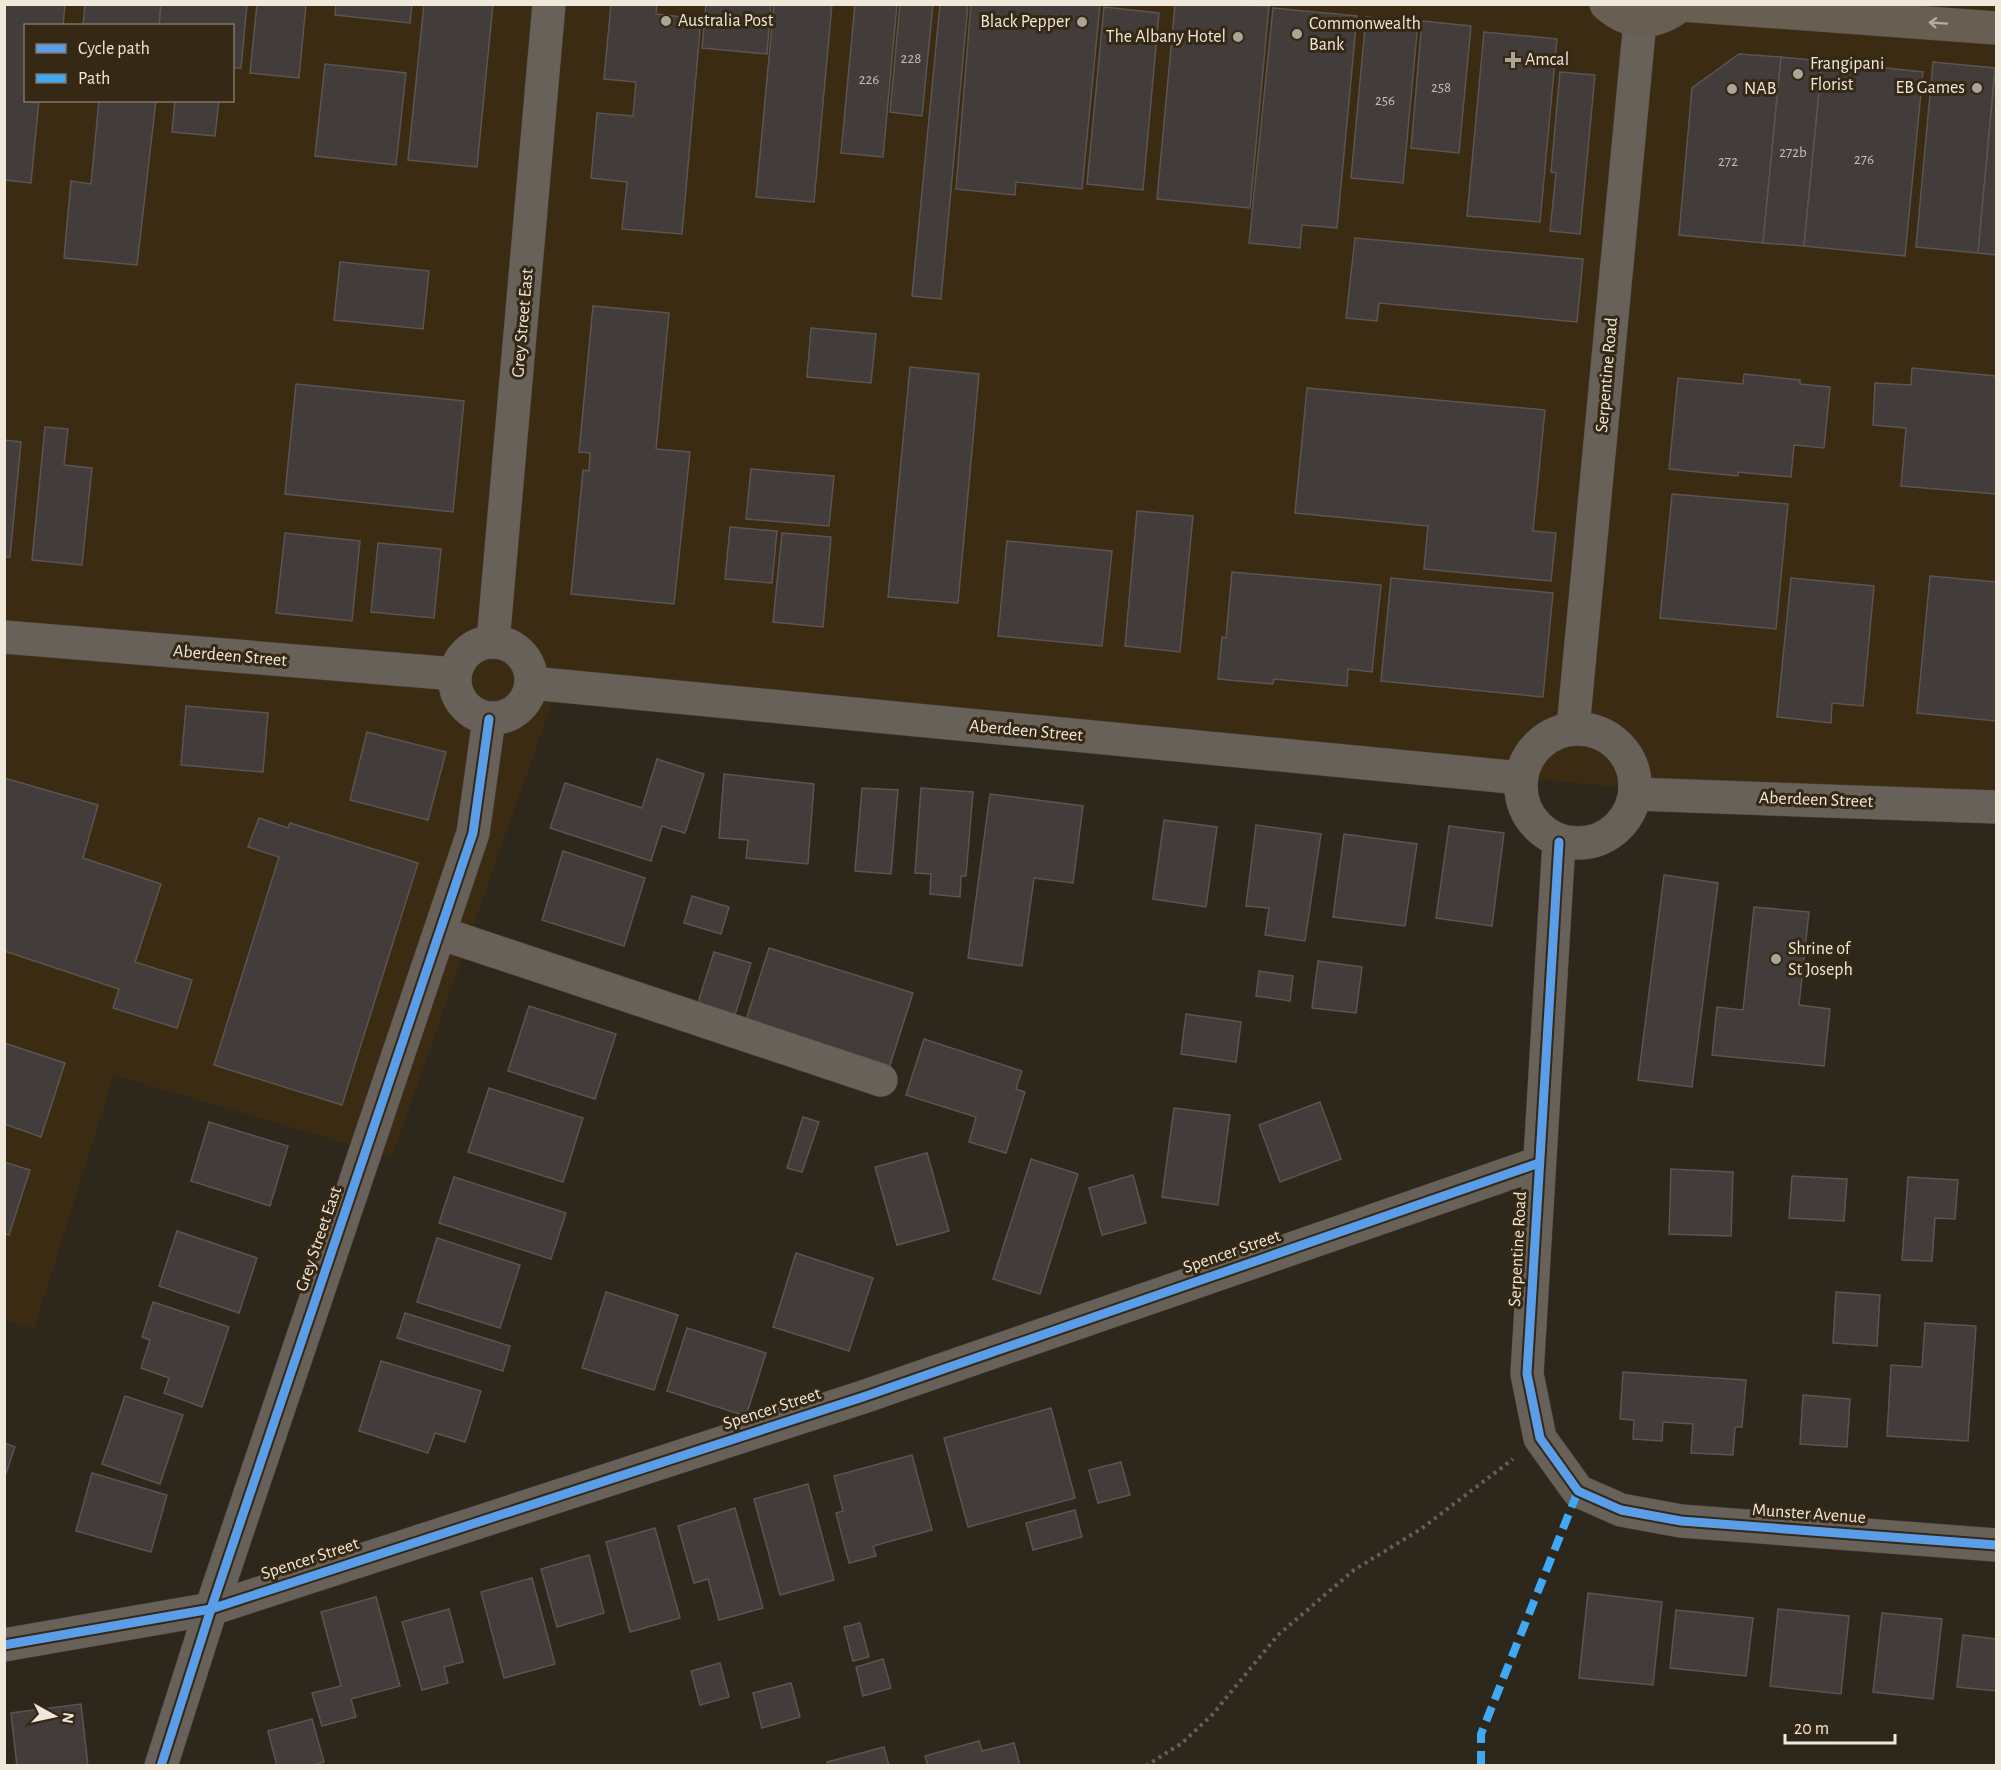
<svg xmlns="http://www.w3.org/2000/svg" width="2001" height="1770" font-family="'Alegreya Sans',sans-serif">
<rect width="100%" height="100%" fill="#2d271c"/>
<path fill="#3b2b13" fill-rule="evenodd" d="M4 5H1996V823L558 686 392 1157 114 1075 34 1329 5 1320ZM26 26H232V100H26Z"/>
<g fill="#423c3a" stroke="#5b5452" stroke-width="1.5">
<path d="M4 4H65L63 26H26V100H39L31 183 4 180Z"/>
<path d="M85 4H161L159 26H83Z"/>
<path d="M161 4H247L241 68H232V26H159Z"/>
<path d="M257 4H306L299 78 250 73Z"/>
<path d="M336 4H412L410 23 335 15Z"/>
<path d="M424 4H493L477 167 408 160Z"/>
<path d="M611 4H657L656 14 701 19 682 234 622 229 627 182 591 178 597 113 633 116 636 82 604 79Z"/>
<path d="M706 4H771L767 54 702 48Z"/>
<path d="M774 4H832L814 202 756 197Z"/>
<path d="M855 4H897L883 157 841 153Z"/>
<path d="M900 4H933L922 116 890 112Z"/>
<path d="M940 4H968L941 299 912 296Z"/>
<path d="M971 4H1100L1082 189 1016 182 1015 195 956 189Z"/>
<path d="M1175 4 1269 6 1250 208 1157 199Z"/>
<path d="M1104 7 1159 13 1143 190 1087 184Z"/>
<path d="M1273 8 1357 16 1337 228 1302 225 1300 248 1249 243Z"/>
<path d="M1366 17 1418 22 1403 183 1351 178Z"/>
<path d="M1422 21 1471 26 1459 153 1411 148Z"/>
<path d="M1484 32 1557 39 1540 222 1467 216Z"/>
<path d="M1739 54 1781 57 1763 243 1679 235 1692 88Z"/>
<path d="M1781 57 1822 61 1804 246 1763 243Z"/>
<path d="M1822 61 1923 72 1905 256 1804 246Z"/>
<path d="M1933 62 1995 68 1978 253 1916 247Z"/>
<path d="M325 64 406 73 396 165 315 156Z"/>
<path d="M1995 71H1996V255L1978 253Z"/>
<path d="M1560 72 1595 75 1580 234 1550 231 1556 173 1551 172Z"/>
<path d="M99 100H156L137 265 64 258 71 181 91 184Z"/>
<path d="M175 100H219L215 136 172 132Z"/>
<path d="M1355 238 1583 259 1577 322 1379 303 1377 321 1346 318Z"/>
<path d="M340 262 429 271 423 329 334 320Z"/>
<path d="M593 306 669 313 656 449 690 452 674 604 571 594 583 470 589 471 590 453 579 452Z"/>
<path d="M811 328 876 334 871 383 807 377Z"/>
<path d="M910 367 979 374 958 603 888 597Z"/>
<path d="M1912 368 1996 376V494L1901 486 1906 428 1873 425 1875 383 1911 385Z"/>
<path d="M1744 374 1800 380V384L1830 387 1824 448 1794 445 1791 477 1738 472V476L1669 469 1678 378 1743 384Z"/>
<path d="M296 384 464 401 453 512 285 494Z"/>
<path d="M1307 388 1545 410 1533 531 1556 533 1551 581 1424 569 1428 526 1295 513Z"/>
<path d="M45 427 68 429 64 465 92 468 82 565 32 560Z"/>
<path d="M4 440 21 442 10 557H4Z"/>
<path d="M751 469 834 476 829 526 746 519Z"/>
<path d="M1672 494 1788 504 1776 629 1660 618Z"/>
<path d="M1137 511 1193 516 1180 652 1125 646Z"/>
<path d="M730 527 777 531 772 583 725 579Z"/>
<path d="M285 533 360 541 352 621 276 613Z"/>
<path d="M782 533 831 537 823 627 773 622Z"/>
<path d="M1007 541 1112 551 1102 646 998 636Z"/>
<path d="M378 543 441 549 434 618 371 612Z"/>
<path d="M1232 572 1381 585 1372 672 1348 669 1347 686 1274 679 1273 684 1218 679 1222 637 1226 638Z"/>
<path d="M1930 576 1996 582V721L1917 713Z"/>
<path d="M1391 578 1553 593 1543 697 1381 681Z"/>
<path d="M1791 578 1874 586 1863 706 1832 703 1831 723 1777 717Z"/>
<path d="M186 706 268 713 263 772 181 765Z"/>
<path d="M367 732 446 752 428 820 350 800Z"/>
<path d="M657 759 704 774 685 833 662 826 651 861 550 828 565 783 642 808Z"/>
<path d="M724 774 814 784 808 864 746 858 748 840 719 838Z"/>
<path d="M4 778 98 805 83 858 161 884 135 962 192 980 177 1028 113 1008 119 989 4 951Z"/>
<path d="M862 788 898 790 891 874 855 871Z"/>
<path d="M921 788 973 792 966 876H961L960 897 930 894 931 874 915 873Z"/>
<path d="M990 794 1083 806 1073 883 1034 878 1022 966 968 958Z"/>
<path d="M259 818 288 828 290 823 418 863 342 1105 214 1065 279 857 248 847Z"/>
<path d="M1164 820 1217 827 1206 907 1153 899Z"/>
<path d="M1256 825 1321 834 1305 941 1265 935 1269 908 1246 906Z"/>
<path d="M1449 826 1504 833 1492 926 1436 918Z"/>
<path d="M1344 834 1417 844 1405 926 1333 917Z"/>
<path d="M563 851 645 878 624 946 542 920Z"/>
<path d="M1664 875 1718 883 1692 1087 1638 1080Z"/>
<path d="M692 896 729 907 721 934 684 923Z"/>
<path d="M1754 907 1809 912 1799 1005 1830 1009 1824 1066 1712 1055 1717 1007 1743 1010Z"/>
<path d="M769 948 913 993 889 1068 745 1023Z"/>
<path d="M714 952 751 963 734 1018 697 1006Z"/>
<path d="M1318 961 1362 967 1356 1013 1312 1008Z"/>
<path d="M1259 971 1293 976 1290 1001 1256 996Z"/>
<path d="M529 1006 616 1034 595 1099 508 1071Z"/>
<path d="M1186 1014 1241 1022 1236 1062 1181 1054Z"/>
<path d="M924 1039 1022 1071 1016 1089 1025 1092 1006 1153 969 1142 976 1117 906 1095Z"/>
<path d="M4 1043 65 1063 41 1137 4 1124Z"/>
<path d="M489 1088 583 1118 563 1182 468 1152Z"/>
<path d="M1320 1102 1341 1159 1280 1182 1259 1125Z"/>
<path d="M1174 1108 1230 1115 1218 1205 1162 1197Z"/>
<path d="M803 1117 819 1122 802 1172 787 1168Z"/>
<path d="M209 1122 288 1146 270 1206 191 1181Z"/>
<path d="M927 1153 949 1231 897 1245 875 1167Z"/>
<path d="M1031 1159 1078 1174 1040 1294 993 1279Z"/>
<path d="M4 1162 30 1170 9 1235 4 1234Z"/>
<path d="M1671 1169 1733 1172 1731 1236 1669 1234Z"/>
<path d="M1133 1175 1146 1223 1102 1235 1089 1188Z"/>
<path d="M1792 1176 1847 1179 1844 1221 1789 1218Z"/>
<path d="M454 1177 566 1213 551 1259 439 1223Z"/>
<path d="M1908 1177 1958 1180 1955 1219 1935 1218 1932 1261 1902 1260Z"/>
<path d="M177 1231 257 1258 239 1313 159 1286Z"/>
<path d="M437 1238 520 1265 500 1328 417 1302Z"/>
<path d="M796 1253 873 1278 849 1351 773 1327Z"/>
<path d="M606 1292 678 1315 654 1390 582 1368Z"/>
<path d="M1836 1292 1880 1295 1877 1346 1833 1343Z"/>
<path d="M153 1302 229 1327 202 1407 164 1393 169 1378 141 1368 150 1340 142 1337Z"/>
<path d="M405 1313 510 1346 503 1371 397 1338Z"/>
<path d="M1925 1323 1976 1326 1968 1441 1887 1436 1891 1365 1922 1367Z"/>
<path d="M687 1328 766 1353 746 1416 667 1391Z"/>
<path d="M381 1361 481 1391 465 1442 435 1433 428 1453 359 1431Z"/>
<path d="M1623 1372 1746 1380 1742 1427H1735L1733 1455 1691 1453 1693 1424 1663 1422 1662 1441 1633 1439 1634 1420 1620 1419Z"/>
<path d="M1803 1395 1850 1399 1847 1447 1800 1444Z"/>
<path d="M125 1396 183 1415 160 1484 102 1464Z"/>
<path d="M1051 1408 1075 1498 968 1527 944 1438Z"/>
<path d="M4 1443 15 1447 4 1479Z"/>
<path d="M912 1455 932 1530 873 1546 876 1556 849 1563 836 1513 843 1511 834 1476Z"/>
<path d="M1121 1462 1130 1495 1098 1503 1089 1470Z"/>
<path d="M92 1473 167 1495 151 1552 76 1531Z"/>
<path d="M808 1484 834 1580 780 1595 754 1499Z"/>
<path d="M735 1508 763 1608 719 1620 708 1579 694 1583 678 1526Z"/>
<path d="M1075 1510 1082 1537 1033 1550 1026 1523Z"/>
<path d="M655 1528 680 1618 630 1632 606 1542Z"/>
<path d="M589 1555 604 1613 557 1627 541 1569Z"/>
<path d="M532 1578 555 1664 504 1678 481 1592Z"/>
<path d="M1588 1593 1662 1602 1653 1685 1579 1678Z"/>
<path d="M376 1597 400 1686 351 1699 356 1717 322 1726 312 1693 341 1686 321 1612Z"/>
<path d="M449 1609 463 1662 444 1667 448 1683 422 1690 402 1622Z"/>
<path d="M1778 1609 1849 1616 1841 1694 1770 1686Z"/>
<path d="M1676 1610 1753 1618 1746 1676 1670 1668Z"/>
<path d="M1882 1613 1942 1619 1933 1699 1873 1692Z"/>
<path d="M860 1623 869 1657 853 1661 844 1627Z"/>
<path d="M1963 1635 1996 1639V1691L1957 1687Z"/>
<path d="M883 1659 891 1688 863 1696 856 1667Z"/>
<path d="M720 1663 729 1697 700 1705 691 1671Z"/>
<path d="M791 1683 800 1717 762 1728 753 1693Z"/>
<path d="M81 1704 88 1766H17L11 1713Z"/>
<path d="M312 1719 324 1762 310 1766H277L268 1731Z"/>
<path d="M979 1741 982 1751 1014 1743 1020 1766H928L925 1756Z"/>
<path d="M884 1747 889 1766H828L827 1762Z"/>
</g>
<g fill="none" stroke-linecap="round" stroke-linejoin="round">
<defs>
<g id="minor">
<path d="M4 637 455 674"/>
<circle cx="493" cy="680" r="38"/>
<path d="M493 642 549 4"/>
<path d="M531 683 1521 778"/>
<path d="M1573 728 1640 21"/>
<circle cx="1578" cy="786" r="57"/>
<path d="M1635 794 1996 807"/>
<path d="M1559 842 1527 1374 1540 1438 1578 1491 1621 1510 1681 1521 1996 1545"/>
<path d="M440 933 881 1080"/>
<path d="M4 1645 211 1609 863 1397 1539 1163"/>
<path d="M161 1766 211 1609 473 833 489 719"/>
</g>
<g id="major">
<path d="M1606 4C1630 26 1657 25 1682 4"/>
<path d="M1682 5 1996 28"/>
</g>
</defs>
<use href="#minor" stroke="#49433a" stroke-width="34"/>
<use href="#major" stroke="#49433a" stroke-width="34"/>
<path stroke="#666159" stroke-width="4" stroke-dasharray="3 4.5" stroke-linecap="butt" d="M1146 1766 1182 1743 1212 1715 1278 1635 1354 1570 1421 1529 1513 1459"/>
<use href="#minor" stroke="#676159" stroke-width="33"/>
<use href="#major" stroke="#695e52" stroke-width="33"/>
<path stroke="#3fa9f5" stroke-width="8" stroke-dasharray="15 8" stroke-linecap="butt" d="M1481 1766V1734L1578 1491"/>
<defs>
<g id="cycleway">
<path d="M1559 842 1527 1374 1540 1438 1578 1491 1621 1510 1681 1521 1996 1545"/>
<path d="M4 1645 211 1609 863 1397 1539 1163"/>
<path d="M161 1766 211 1609 473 833 489 719"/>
</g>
</defs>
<use href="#cycleway" stroke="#352814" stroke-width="13"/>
<use href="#cycleway" stroke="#5a9eea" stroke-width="9"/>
</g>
<defs><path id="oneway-shaft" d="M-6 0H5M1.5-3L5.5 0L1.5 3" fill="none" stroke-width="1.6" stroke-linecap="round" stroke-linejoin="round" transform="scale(1.5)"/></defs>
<use stroke="#b4aa9e" href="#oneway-shaft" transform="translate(1938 23) rotate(-176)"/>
<g fill="#aca499" stroke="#352814" stroke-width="2">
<circle cx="666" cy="21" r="6"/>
<circle cx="1082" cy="22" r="6"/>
<circle cx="1297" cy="34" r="6"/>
<circle cx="1238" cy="37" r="6"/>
<path d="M1510 51h6v6h6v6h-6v6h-6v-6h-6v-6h6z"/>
<circle cx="1798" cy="74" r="6"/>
<circle cx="1977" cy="88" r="6"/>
<circle cx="1732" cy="89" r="6"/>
<circle cx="1776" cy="959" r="6"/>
</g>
<g text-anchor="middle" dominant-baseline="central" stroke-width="6" stroke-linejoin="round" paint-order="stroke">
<g font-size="15" fill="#c5bdb4">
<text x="911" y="58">228</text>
<text x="869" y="79">226</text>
<text x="1441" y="87">258</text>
<text x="1385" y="100">256</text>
<text x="1793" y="152">272b</text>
<text x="1864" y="159">276</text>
<text x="1728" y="161">272</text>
</g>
<g font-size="18" fill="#f1e8dc" stroke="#352814" text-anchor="start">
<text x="678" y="21">Australia Post</text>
<text x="1070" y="22" text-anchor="end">Black Pepper</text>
<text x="1309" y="24">Commonwealth<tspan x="1309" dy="21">Bank</tspan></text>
<text x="1226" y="37" text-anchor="end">The Albany Hotel</text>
<text x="1525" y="60">Amcal</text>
<text x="1810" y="64">Frangipani<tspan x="1810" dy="21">Florist</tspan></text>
<text x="1965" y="88" text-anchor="end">EB Games</text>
<text x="1744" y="89">NAB</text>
<text x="1788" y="949">Shrine of<tspan x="1788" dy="21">St Joseph</tspan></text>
</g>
<g font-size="18" fill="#f1e8dc" stroke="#352814">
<text transform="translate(523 323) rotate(-85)">Grey Street East</text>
<text transform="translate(1607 375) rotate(-85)">Serpentine Road</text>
<text transform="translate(230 656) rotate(5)">Aberdeen Street</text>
<text transform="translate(1026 731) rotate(5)">Aberdeen Street</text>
<text transform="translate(1816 800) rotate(2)">Aberdeen Street</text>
<text transform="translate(319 1239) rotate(-71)">Grey Street East</text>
<text transform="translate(1518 1249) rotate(-87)">Serpentine Road</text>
<text transform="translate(1232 1252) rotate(-19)">Spencer Street</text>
<text transform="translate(772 1409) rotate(-18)">Spencer Street</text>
<text transform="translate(1809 1514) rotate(4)">Munster Avenue</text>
<text transform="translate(310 1559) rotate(-18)">Spencer Street</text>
</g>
</g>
<rect width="2001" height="1770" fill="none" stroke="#f1e8dc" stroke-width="12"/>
<rect x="24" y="24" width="210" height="78" fill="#352814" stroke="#807564" stroke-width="1.5"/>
<rect x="36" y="44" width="30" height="9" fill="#5a9eea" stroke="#807564" stroke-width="1.5"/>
<text x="78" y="54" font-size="18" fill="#f1e8dc">Cycle path</text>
<rect x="36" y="74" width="30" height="9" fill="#3fa9f5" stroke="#807564" stroke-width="1.5"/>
<text x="78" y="84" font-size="18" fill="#f1e8dc">Path</text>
<g transform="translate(54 1716) rotate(98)" stroke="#352814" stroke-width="4.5" paint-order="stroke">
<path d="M0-4.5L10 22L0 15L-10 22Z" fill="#f1e8dc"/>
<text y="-9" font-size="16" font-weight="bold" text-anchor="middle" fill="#f1e8dc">N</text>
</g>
<path d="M1785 1734v9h110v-9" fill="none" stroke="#f1e8dc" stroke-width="3"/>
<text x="1794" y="1734" font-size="18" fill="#f1e8dc" stroke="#352814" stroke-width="4.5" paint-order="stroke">20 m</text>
</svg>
